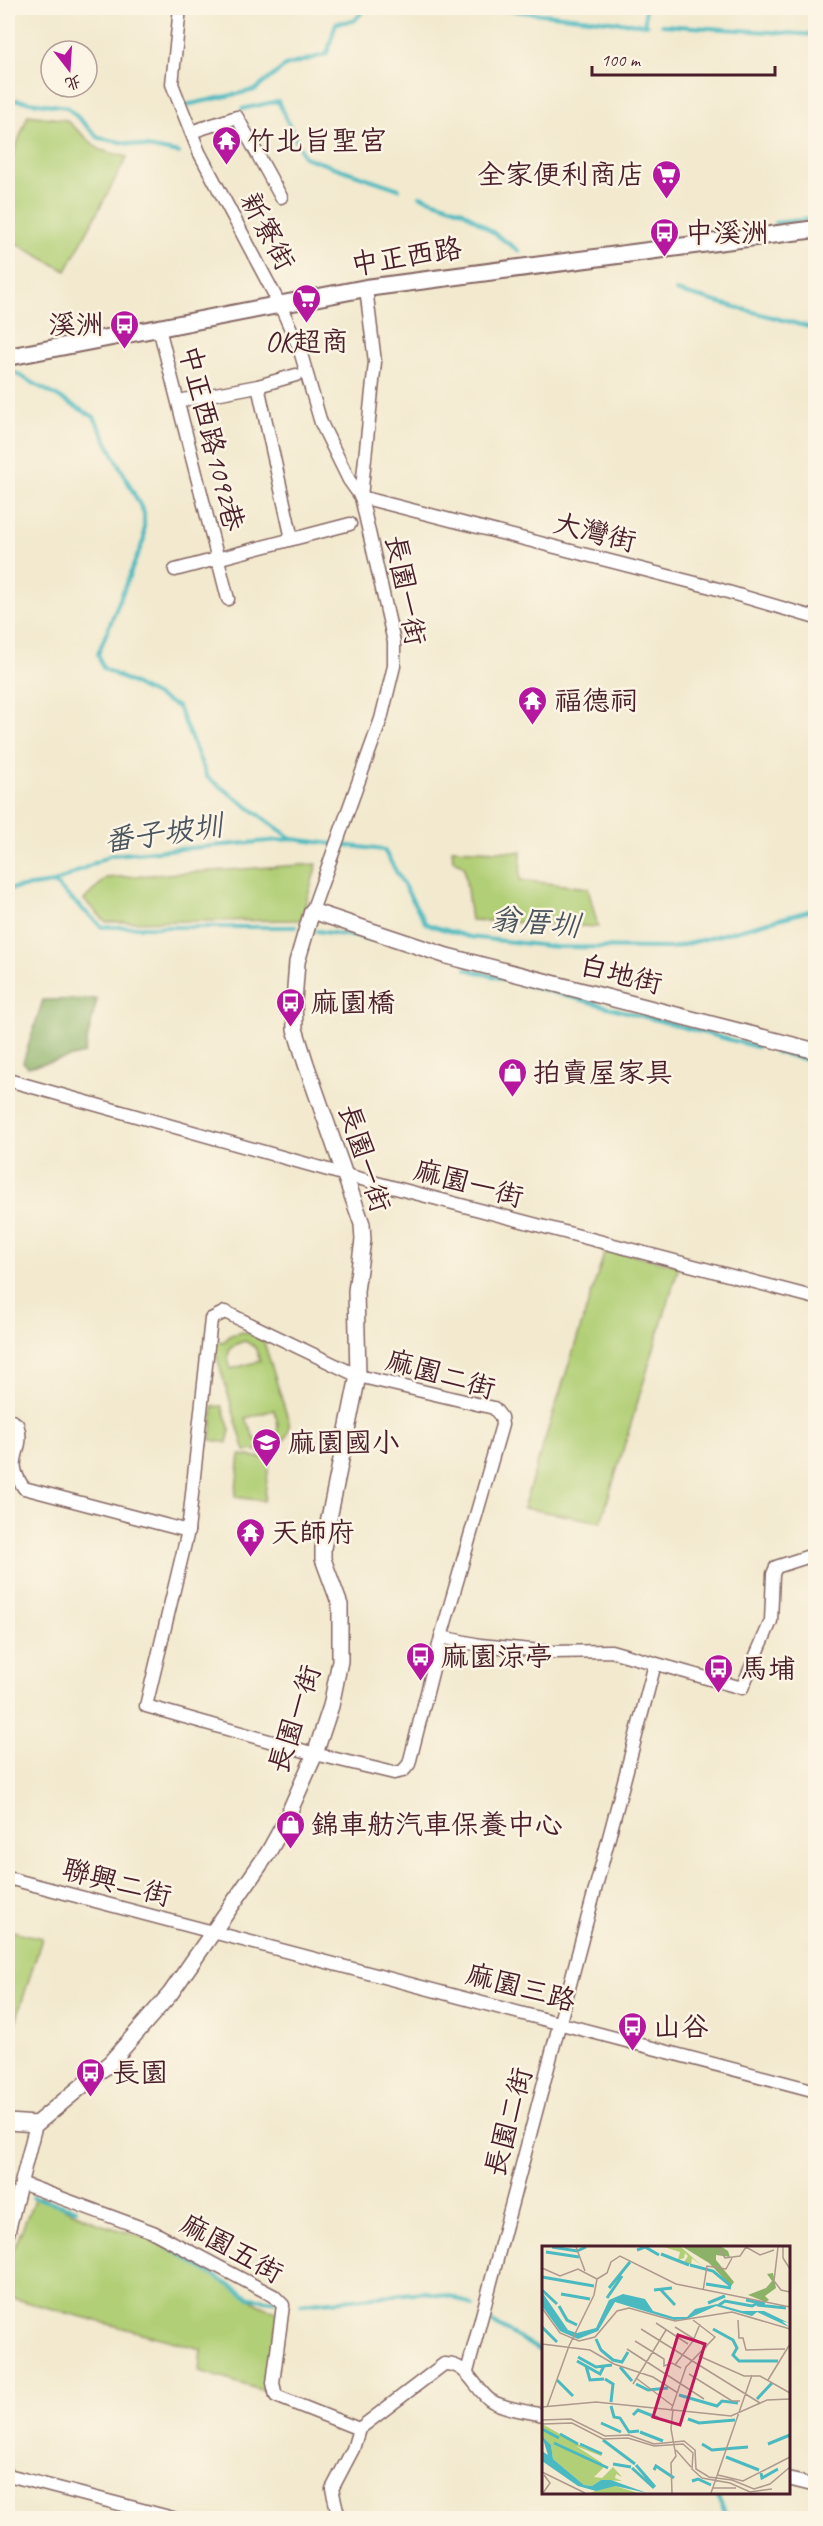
<svg xmlns="http://www.w3.org/2000/svg" width="823" height="2526" font-family="Caveat,'LXGW WenKai TC',sans-serif">
<rect width="100%" height="100%" fill="#fcf5e5"/>
<filter id="ink" filterUnits="userSpaceOnUse"><feTurbulence type="fractalNoise" baseFrequency=".0167" numOctaves="2"/><feDisplacementMap in="SourceGraphic" scale="12" xChannelSelector="R" yChannelSelector="G"/><feConvolveMatrix kernelMatrix="1 2 1 2 8 2 1 2 1" color-interpolation-filters="sRGB"/></filter>
<filter id="wash" filterUnits="userSpaceOnUse"><feTurbulence type="fractalNoise" baseFrequency=".008" numOctaves="4" result="noise"/><feDisplacementMap in="SourceGraphic" scale="24" xChannelSelector="R" yChannelSelector="G"/><feGaussianBlur stdDeviation="1.35" result="paint"/><feColorMatrix in="noise" values="0 0 0 0 0 0 0 0 0 0 0 0 0 0 0 0 0 1.4 0 .05"/><feComposite in="paint" operator="in"/></filter>
<g filter="url(#wash)">
<rect width="100%" height="100%" fill="#f2e9ce"/>
<g fill="#b1cf76" stroke="#7e7750" stroke-width="1.5" fill-rule="evenodd">
<path d="M28 115 66 120 100 150 127 157 66 271 8 239V168Z"/>
<path d="M452 849 521 852 520 880 588 888 598 927 471 920 464 866 453 860Z"/>
<path d="M317 864 301 920 106 922 84 900 106 878Z"/>
<path d="M606 1248 679 1266 601 1522 523 1508Z"/>
<path d="M243 1332 254 1335 264 1342 289 1422C291 1436 279 1450 266 1451 258 1452 253 1449 245 1451L213 1344 221 1341 222 1343 231 1335ZM245 1341 255 1347 260 1361 231 1369C225 1354 228 1345 245 1341ZM274 1410C281 1428 280 1446 255 1440L246 1418Z"/>
<path d="M222 1406 230 1430 227 1443 211 1440 213 1407Z"/>
<path d="M240 1455 270 1459 264 1501 235 1497Z"/>
<path d="M8 1930 42 1938 8 2046Z"/>
<path d="M40 2196 99 2224 155 2240 260 2305 281 2314 263 2380 264 2391 199 2371 201 2349 8 2297V2263L34 2200Z"/>
</g>
<path fill="#8cb267" stroke="#6b6849" stroke-width="1.5" d="M97 999 84 1054 28 1067 23 1062 43 1000Z"/>
<g fill="none" stroke-linecap="round" stroke-linejoin="round">
<g stroke="#4ab9c0" stroke-width="4">
<path d="M485 8 647 25"/>
<path d="M645 24V8"/>
<path d="M662 25 816 35"/>
<path d="M8 99 67 107 99 138 179 153"/>
<path d="M186 105 255 90 285 66 327 54 336 23 354 21 366 8"/>
<path d="M242 109 278 101 304 157 399 189"/>
<path d="M420 196 463 211 519 251"/>
<path d="M775 223 816 218"/>
<path d="M676 291 816 329"/>
<path d="M8 369 94 417 144 513V539L98 654 103 668 178 707 207 777 291 838"/>
<path d="M54 883 102 927H296"/>
<path d="M8 889 54 883 111 855 292 839 384 850 426 924 469 937 556 947 672 948 816 909"/>
<path d="M317 931 373 939"/>
<path d="M466 969 757 1047"/>
<path d="M776 1052 816 1062"/>
<path d="M33 2197 76 2209"/>
<path d="M168 2247 250 2298 274 2301"/>
<path d="M301 2304 425 2292 454 2297 473 2306"/>
<path d="M489 2320 544 2353"/>
<path d="M715 2492 728 2518"/>
</g>
</g>
</g>
<g filter="url(#ink)">
<g fill="none" stroke-linecap="round" stroke-linejoin="round">
<defs>
<g id="minor">
<path d="M180 8 172 84 199 152 280 305 299 347 321 423 349 480 361 497"/>
<path d="M191 132 237 117 281 197"/>
<path d="M159 328 228 599"/>
<path d="M258 386 292 539"/>
<path d="M178 401 258 386 296 375"/>
<path d="M361 497 711 587 816 618"/>
<path d="M175 570 350 524"/>
<path d="M312 911 381 719 394 666V642L361 497 375 362 366 288"/>
<path d="M8 1080 346 1175 816 1298"/>
<path d="M225 1312 358 1376 494 1408 501 1417 502 1425 441 1637 409 1764 403 1771 394 1773 315 1754 146 1706 188 1531 211 1319Z"/>
<path d="M8 1419 17 1424C27 1452 2 1458 24 1488L188 1531"/>
<path d="M441 1637 480 1645 551 1652 611 1651 742 1688 771 1621 773 1574 776 1567 816 1554"/>
<path d="M8 1878 816 2091"/>
<path d="M21 2183 153 2232 274 2296 283 2305 273 2383 276 2396 359 2429"/>
<path d="M8 2234 36 2124"/>
<path d="M467 2372 655 1664"/>
<path d="M8 2475 173 2518"/>
<path d="M788 2479 816 2486"/>
<path d="M339 2518 332 2489 353 2449 359 2429 444 2364C468 2363 474 2388 490 2400 501 2408 530 2412 544 2415"/>
</g>
<path id="tertiary" d="M8 2122 36 2124 111 2062 170 1994 268 1853 284 1824 315 1754 331 1706 340 1661V1605L323 1559V1548L358 1376 356 1291 363 1240 362 1224 306 1064 295 1029 294 1001 297 962 312 911 447 956 816 1051"/>
<path id="secondary" d="M8 357 366 288 816 229"/>
</defs>
<use href="#minor" stroke="#856664" stroke-width="15"/>
<use href="#tertiary" stroke="#856664" stroke-width="18"/>
<use href="#secondary" stroke="#856664" stroke-width="20"/>
<use href="#minor" stroke="#fff" stroke-width="12"/>
<use href="#tertiary" stroke="#fff" stroke-width="15"/>
<use href="#secondary" stroke="#fff" stroke-width="16"/>
</g>
</g>
<defs>
<symbol id="temple-pin" viewBox="-11 -11 22 30"><path d="M0 17L-7.5 6A9.5 9.5 0 1 1 7.5 6Z" fill="#b5179e" stroke="#fcf5e5"/><path d="M0-6L5-2H3V0L6.5 2.5H4V6H1.5V3h-3V6H-4V2.5H-6.5L-3 0V-2H-5Z" fill="#fff"/></symbol>
<symbol id="supermarket-pin" viewBox="-11 -11 22 30"><path d="M0 17L-7.5 6A9.5 9.5 0 1 1 7.5 6Z" fill="#b5179e" stroke="#fcf5e5"/><path d="M-6-5.5h2.5l.6 2H6L4.5 2H-2.5L-4.4-4H-6ZM-1.5 3.2a1.3 1.3 0 1 0 .1 0ZM3 3.2a1.3 1.3 0 1 0 .1 0Z" fill="#fff"/></symbol>
<symbol id="bus-pin" viewBox="-11 -11 22 30"><path d="M0 17L-7.5 6A9.5 9.5 0 1 1 7.5 6Z" fill="#b5179e" stroke="#fcf5e5"/><path d="M-5-6H5V4H4V6H2V4H-2V6H-4V4H-5ZM-3.5-4V0h7V-4ZM-3.5 1.2v1.5H-2V1.2ZM2 1.2v1.5H3.5V1.2Z" fill="#fff"/></symbol>
<symbol id="shop-pin" viewBox="-11 -11 22 30"><path d="M0 17L-7.5 6A9.5 9.5 0 1 1 7.5 6Z" fill="#b5179e" stroke="#fcf5e5"/><path d="M-5-2.5h2.3a2.7 3.5 0 0 1 5.4 0H5L5.5 6h-11ZM-1.5-2.5h3a1.5 2.3 0 0 0-3 0Z" fill="#fff"/></symbol>
<symbol id="school-pin" viewBox="-11 -11 22 30"><path d="M0 17L-7.5 6A9.5 9.5 0 1 1 7.5 6Z" fill="#b5179e" stroke="#fcf5e5"/><path d="M0-5L7-2L0 1L-7-2ZM-4 1L0 2.5L4 1V4Q0 6-4 4Z" fill="#fff"/></symbol>
</defs>
<g fill-rule="evenodd">
<use href="#temple-pin" x="210" y="124" width="33" height="45"/>
<use href="#supermarket-pin" x="650" y="158" width="33" height="45"/>
<use href="#bus-pin" x="648" y="216" width="33" height="45"/>
<use href="#supermarket-pin" x="290" y="282" width="33" height="45"/>
<use href="#bus-pin" x="108" y="308" width="33" height="45"/>
<use href="#temple-pin" x="516" y="684" width="33" height="45"/>
<use href="#bus-pin" x="274" y="986" width="33" height="45"/>
<use href="#shop-pin" x="496" y="1056" width="33" height="45"/>
<use href="#school-pin" x="250" y="1426" width="33" height="45"/>
<use href="#temple-pin" x="234" y="1516" width="33" height="45"/>
<use href="#bus-pin" x="404" y="1640" width="33" height="45"/>
<use href="#bus-pin" x="702" y="1652" width="33" height="45"/>
<use href="#shop-pin" x="274" y="1808" width="33" height="45"/>
<use href="#bus-pin" x="616" y="2010" width="33" height="45"/>
<use href="#bus-pin" x="74" y="2056" width="33" height="45"/>
</g>
<g text-anchor="middle" dominant-baseline="central" stroke-width="5" stroke-linejoin="round" paint-order="stroke">
<g font-size="28" fill="#4a1f2b" stroke="#fcf5e5" text-anchor="start">
<text x="247" y="140">竹北旨聖宮</text>
<text x="645" y="174" text-anchor="end">全家便利商店</text>
<text x="685" y="232">中溪洲</text>
<text x="104" y="324" text-anchor="end">溪洲</text>
<text x="307" y="341" text-anchor="middle">OK超商</text>
<text x="554" y="700">福德祠</text>
<text x="311" y="1002">麻園橋</text>
<text x="533" y="1072">拍賣屋家具</text>
<text x="288" y="1442">麻園國小</text>
<text x="271" y="1532">天師府</text>
<text x="441" y="1656">麻園涼亭</text>
<text x="740" y="1668">馬埔</text>
<text x="311" y="1824">錦車舫汽車保養中心</text>
<text x="653" y="2026">山谷</text>
<text x="112" y="2072">長園</text>
</g>
<g font-size="28" fill="#4a1f2b" stroke="#fcf5e5">
<text transform="translate(268 231) rotate(62)">新寮街</text>
<text transform="translate(406 256) rotate(-9)">中正西路</text>
<text transform="translate(212 438) rotate(76)">中正西路1092巷</text>
<text transform="translate(595 532) rotate(14)">大灣街</text>
<text transform="translate(406 590) rotate(79)">長園一街</text>
<text transform="translate(621 974) rotate(14)">白地街</text>
<text transform="translate(365 1158) rotate(72)">長園一街</text>
<text transform="translate(469 1183) rotate(15)">麻園一街</text>
<text transform="translate(441 1374) rotate(16)">麻園二街</text>
<text transform="translate(294 1719) rotate(-72)">長園一街</text>
<text transform="translate(117 1882) rotate(15)">聯興二街</text>
<text transform="translate(521 1987) rotate(15)">麻園三路</text>
<text transform="translate(508 2122) rotate(-75)">長園二街</text>
<text transform="translate(232 2248) rotate(29)">麻園五街</text>
</g>
<g font-size="30" font-style="italic" fill="#4a555f" stroke="#fcf5e5">
<text transform="translate(163 833) rotate(-8)">番子坡圳</text>
<text transform="translate(535 922) rotate(5)">翁厝圳</text>
</g>
</g>
<g transform="translate(542 2246)">
<rect width="248" height="248" fill="#f2e9ce"/>
<path d="M122 1H139L160 20 150 12 149 19 142 16 146 10 143 7 142 12 136 14 138 6ZM0 178 43 202 60 206 59 210 34 200 60 217 61 222 52 231 60 232 71 221 80 231 74 228 73 232 80 235 59 234 50 240 42 239 11 213 9 199 0 190ZM67 240H73L96 247H48Z" fill="#b1cf76"/>
<path d="M141 1H180L186 5 188 11 174 9V14L192 36 189 40 167 17ZM231 27 234 42 223 50 227 54 224 56 206 49 224 42 230 35 225 28Z" fill="#8cb267"/>
<path d="M0 46 26 84 35 87 54 82 67 54 81 48 103 53 111 65 131 71H145L153 63 175 58 200 65H222L247 77 240 75 247 81 215 66 210 70 174 60 145 73 132 74 73 56 56 85 36 93 18 85 0 60ZM0 190 9 199 11 213 42 239 50 240 59 234H69L105 247 73 240 54 245 36 240 0 215V205L6 209Z" fill="#4ab9c0"/>
<path fill="none" stroke="#4ab9c0" stroke-width="3" d="M10 1 35 5 44 1M95 4 103 1 117 9M4 6 37 11M119 8 147 19M148 19 171 25 189 40M0 31 52 40M164 38 189 42M67 42 88 16M0 44 15 58M112 44 130 42M119 44 133 59M19 48 48 53M65 52 80 30M204 54 223 58M166 57 183 50M177 59 183 55 210 60 216 57M215 59 244 62M17 60 25 74 35 79M0 81 15 96M171 83 191 94 195 102 191 109 197 115H236M54 93 59 104 71 114 80 116 86 106M36 111 54 121 70 119M35 115 58 128 62 120M44 120 48 134 62 133M78 121 90 135M63 133 71 138 69 156M15 134 31 150M94 138 106 144 126 142M137 149 175 160 180 155 196 157M215 153 230 137M69 160 72 171 78 172 87 186 97 185M91 169 96 164 116 172M146 173 157 177 193 174M59 177 79 186M0 183 17 192M98 186 121 195M18 188 36 198M61 194 93 218M12 197 66 222M38 198 60 208M160 198 170 204 206 201M226 198 248 189M184 211 217 224M71 218 89 221M94 219 113 241M90 222 112 242M112 224 114 220 132 232M219 227 220 232 236 223M150 235 156 233 169 239"/>
<path fill="none" stroke="#af988d" stroke-width="1.5" d="M34 1 43 25M176 1 183 12 198 10 204 1 218 9 232 4M236 1 232 35 239 44 248 46M241 1V12L248 23M0 22 18 30 36 23 55 33M55 33 65 27 69 16 78 10 134 38 248 61M161 45 165 20 184 23 190 12M0 62 18 87 37 95 53 91 75 65 87 62 133 75 190 66 248 83M196 74 197 92H201L204 104 243 103M114 77 146 98M133 81 165 101M99 83 218 157M93 95 122 113V120L130 117 139 122M0 98 48 104 72 118 111 131 136 147M85 103 162 153M157 110 202 130H218L248 147M133 119 151 95 158 78M147 128 190 155H198M94 132 131 160M226 134 248 98M91 138 124 84M0 161 54 156 189 170 225 154 248 153M5 161 27 100 52 49 55 33M129 165 144 121 173 91 151 74M0 174 29 173 63 190 87 189 112 198 142 195 153 204 154 223 167 231 190 234M1 178 30 177 61 193 86 192 112 200 141 198 151 207 150 223 160 232 188 237 208 246 230 243M134 204 149 221M0 226 43 247M176 229 201 235 248 211M190 234 212 243 228 238 248 221M171 242H194M1 247 8 237 2 229M130 247 129 217 134 210 129 183 131 163M169 247 210 129"/>
<path fill="#c2185b" fill-opacity="0.15" stroke="#c2185b" stroke-width="3" d="M136 89 163 98 138 179 111 171Z"/>
<rect width="248" height="248" fill="none" stroke="#4a1f2b" stroke-width="3"/>
</g>
<rect width="823" height="2526" fill="none" stroke="#fcf5e5" stroke-width="30"/>
<g transform="translate(69 69) rotate(163)"><circle r="28" fill="#fcf5e5" stroke="#b59f9b" stroke-width="1.5"/>
<path d="M0-4.5L10 22L0 15L-10 22Z" fill="#b5179e"/>
<text y="-9" font-size="16" font-weight="bold" text-anchor="middle" fill="#4a1f2b">北</text>
</g>
<path d="M592 66v9h183v-9" fill="none" stroke="#4a1f2b" stroke-width="3"/>
<text x="601" y="66" font-size="18" fill="#4a1f2b" stroke="#fcf5e5" stroke-width="4.5" paint-order="stroke">100 m</text>
</svg>
